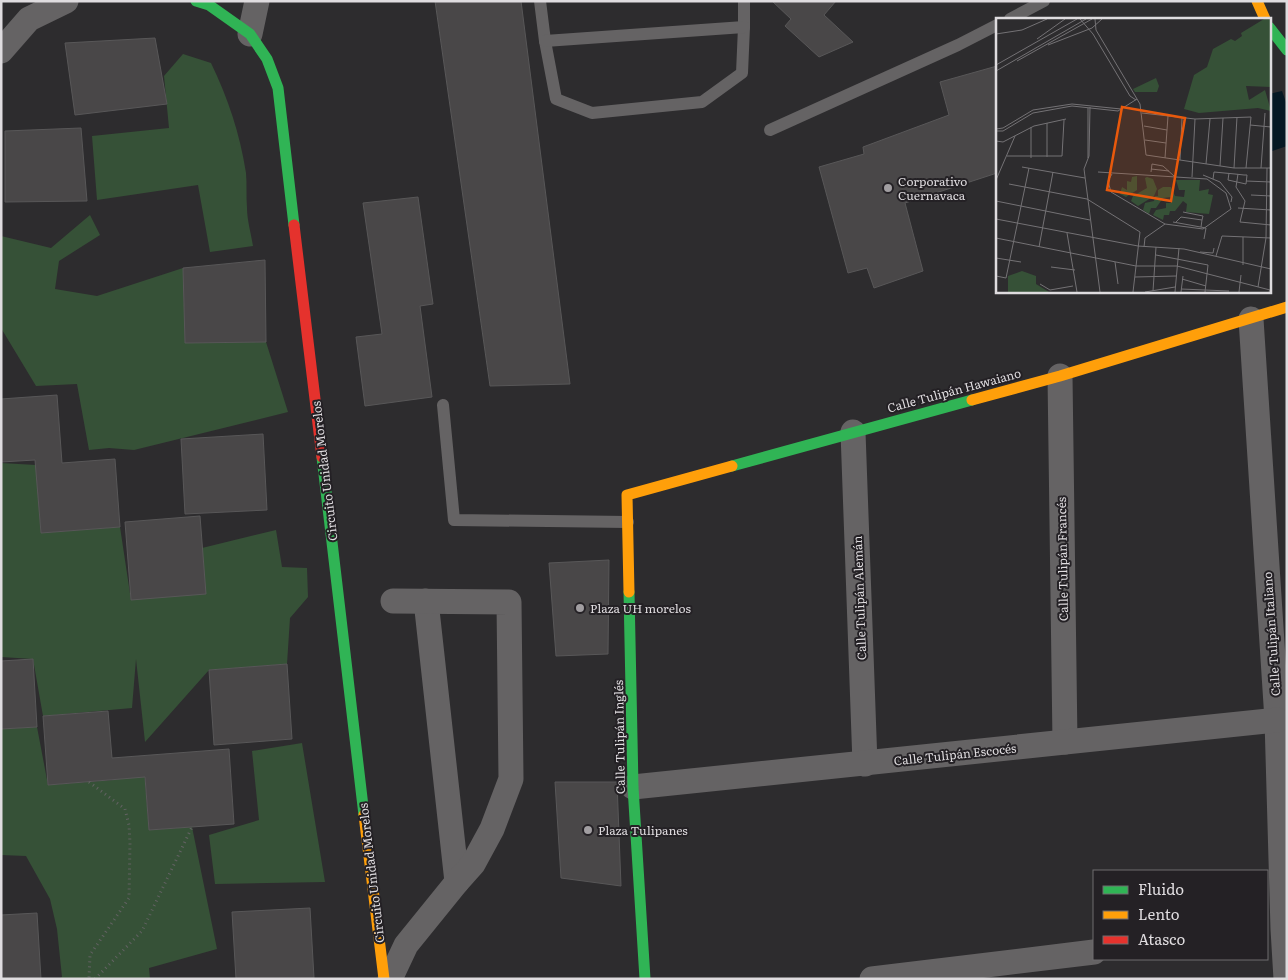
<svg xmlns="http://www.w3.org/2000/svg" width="1288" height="980" font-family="Literata,serif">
<rect width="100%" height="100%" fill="#2d2c2e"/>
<g fill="#365137">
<path d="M183 54 211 63C228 98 240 134 246 173 247 184 246 196 247 208 247 220 251 233 253 246L210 252 198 185 97 200 92 136 169 128 164 76Z"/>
<path d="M90 215 100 235 59 261 55 289 97 296 183 268 185 343 266 342 288 412 134 450 109 448 89 450 77 384 36 386 1 328V236L51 248Z"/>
<path d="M1 463 36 465 41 533 120 527 131 600 202 548 276 530 282 567 307 568 308 597 290 618 287 664 209 670 145 742 136 659 132 708 43 716 33 659 1 657Z"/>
<path d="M37 727 48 785 113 780 143 756 149 830 192 827 217 949 149 968 150 979H58L62 977 57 929 50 899 26 856 1 855V729Z"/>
<path d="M302 743 325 882 215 884 209 835 259 820 252 751Z"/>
</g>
<path fill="#051823" d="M1282 91 1287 105V146L1269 152V94Z"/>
<g fill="#494748" stroke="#585758">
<path d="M435 1H521L570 384 490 386Z"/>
<path d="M772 1H836L824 15 853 42 819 57 785 26 791 19Z"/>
<path d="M155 38 167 104 75 115 65 43Z"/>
<path d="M997 66V173L905 203 923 271 874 288 867 268 848 273 819 167 864 154 863 147 949 115 940 82Z"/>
<path d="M81 128 87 201 5 202V131Z"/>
<path d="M418 197 433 304 420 306 432 397 365 406 356 337 382 334 363 203Z"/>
<path d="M265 260 266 342 185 343 183 268Z"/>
<path d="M57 395 62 463 115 459 120 527 41 533 35 460 1 462V399Z"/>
<path d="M263 434 267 510 185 514 181 439Z"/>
<path d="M200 516 206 594 131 600 125 522Z"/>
<path d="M609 560 608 654 556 656 549 563Z"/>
<path d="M33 659 37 727 1 729V661Z"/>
<path d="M287 664 292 739 214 745 209 670Z"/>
<path d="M108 711 112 758 229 749 234 824 149 830 145 777 48 785 43 716Z"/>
<path d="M555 782H617L621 886 561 878Z"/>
<path d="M310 908 314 978 236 979 232 912Z"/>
<path d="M37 913 41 979H1V915Z"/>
</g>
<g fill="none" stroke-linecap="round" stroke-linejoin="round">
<g stroke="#636263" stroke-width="3" stroke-dasharray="1 4" stroke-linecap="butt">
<path d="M89 782 125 809 129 825 130 843 129 898 90 955 89 979"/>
<path d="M95 979 142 931 192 827"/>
</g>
<g stroke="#656364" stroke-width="12">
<path d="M540 1 545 41 556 99 592 113 702 102 742 73 744 27V1"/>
<path d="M1010 19 1044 1"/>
<path d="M545 41 744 27"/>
<path d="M770 130 958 45 997 25"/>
<path d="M443 405 454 520 628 522"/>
</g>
<g stroke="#656364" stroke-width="25">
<path d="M250 34 257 1"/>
<path d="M1 51 29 19 66 1"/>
<path d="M1251 319 1277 720 1283 929 1286 979"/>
<path d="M1060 376 1065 742"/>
<path d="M853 432 865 764"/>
<path d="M426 601 457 882"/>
<path d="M633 787 1277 720"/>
<path d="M390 979 406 945 457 882 473 864 492 829 511 779 509 602 393 601"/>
<path d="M872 979 1094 952"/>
</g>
<g stroke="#30b455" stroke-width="11">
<path d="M196 1 209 5 250 34 267 59 278 88 294 225"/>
<path d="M1269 27 1287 50"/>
<path d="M322 457 364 815"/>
<path d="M732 466 972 400"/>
<path d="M629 592 633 787 645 979"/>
</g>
<g stroke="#ff9f0a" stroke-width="11">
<path d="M1257 1 1265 19"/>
<path d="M972 400 1060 376 1287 307"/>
<path d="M629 592 627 495 732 466"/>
<path d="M364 815 384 979"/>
</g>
<path stroke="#e5322d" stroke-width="11" d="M294 225 322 457"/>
</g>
<g fill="#a19ea1" stroke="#242125" stroke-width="2">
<circle cx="888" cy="188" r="5"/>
<circle cx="580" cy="608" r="5"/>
<circle cx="588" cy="830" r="5"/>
</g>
<g text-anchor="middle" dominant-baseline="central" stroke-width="4" stroke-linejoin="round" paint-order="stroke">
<g font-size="12" fill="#dfdcdf" stroke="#242125" text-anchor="start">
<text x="898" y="181">Corporativo<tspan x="898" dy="14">Cuernavaca</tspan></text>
<text x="590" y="608">Plaza UH morelos</text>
<text x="598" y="830">Plaza Tulipanes</text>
</g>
<g font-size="12" fill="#dfdcdf" stroke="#242125">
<text transform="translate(954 390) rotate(-15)">Calle Tulipán Hawaiano</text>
<text transform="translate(324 471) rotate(-97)">Circuito Unidad Morelos</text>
<text transform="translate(1062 559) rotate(-91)">Calle Tulipán Francés</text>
<text transform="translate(859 598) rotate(-92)">Calle Tulipán Alemán</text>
<text transform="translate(1271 634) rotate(-94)">Calle Tulipán Italiano</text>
<text transform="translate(619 737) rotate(-91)">Calle Tulipán Inglés</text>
<text transform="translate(955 754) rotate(-6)">Calle Tulipán Escocés</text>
<text transform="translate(371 873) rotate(-97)">Circuito Unidad Morelos</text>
</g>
</g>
<g transform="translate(996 18)">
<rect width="275" height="275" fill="#2d2c2e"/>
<path d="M268 1H275V69L250 68 253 82 269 72 275 93 262 90 203 95 188 91 198 57 211 49 217 31 235 21 239 23 246 18 245 15ZM160 60 163 68 161 74H139L137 71ZM141 158V172L130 179 124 176 126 169 131 172V163L135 164 136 159ZM151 159 157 161 161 171 158 178 142 188 135 183 137 178 151 170 149 160ZM180 162H204L203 173 213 171 212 176 217 177 213 196 190 194 191 186 187 183 179 193H174L173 197H168L167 202 157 197 160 192 170 190V185H175V179L167 180 160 190H155L153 196 147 192 149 185 158 183 159 178H162V172L167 169H175L179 178 188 179 189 172H183ZM26 253 40 258V266L53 274H12V258Z" fill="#365137"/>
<path fill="none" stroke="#747275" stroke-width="1" d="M84 1 97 16 134 78 140 82M99 1 100 12 144 86 150 137 238 150H275M0 16 26 12 51 1M41 21 69 1M52 27 96 10 106 1M21 43 96 1M0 47 81 1M0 53 90 1M94 89 93 138 88 151 104 274M92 90V140M146 95 199 101 255 99 250 150M51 105V139M254 107 275 109M148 108 171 112M35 109V140M0 111 7 110 37 92 76 86 125 91M0 113H7L37 95 76 88 122 93 141 81M149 122 170 125M0 123 7 124 38 108 70 101M11 138H66L68 102M169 140 172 98M184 142 186 100M210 146 214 101M224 148 227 100M26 149 89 160M238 150 241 99M265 150 269 95M155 151 173 153M102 154 211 161 230 175 235 191 207 211 169 206 115 174 112 163 116 156M155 154 156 146 167 148 178 158M242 156 240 169 249 183 244 204 275 207M207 157 224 164 236 179 235 184M196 159 199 101M217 161 218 154 239 156 248 157H251L250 166 232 162 233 155M0 162 19 118M250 163 275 164M13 166 91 181 144 214 137 274M255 177 275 178M0 183 94 202M242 190 275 192M187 194 207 198 206 202M0 201 142 228 188 231 275 251M177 204 210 210 208 221M180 204 185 199 206 202 205 209M71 215 81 274M247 219V247M0 220 140 248H181L274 272 273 274M43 229 57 154M148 229 149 220 169 206M204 234 217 235 218 230M160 237 212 247 209 274M220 238 226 218 275 220M0 240 25 244M119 244 122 266M55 249 79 252M0 258 10 260 33 150M139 259 180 258M186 261 210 268M44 266 54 272 77 268M262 269 270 220 271 150M185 271 233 273M157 273 160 229M149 274 179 269M179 274 183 230M185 274 187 258M243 274 245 257"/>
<path fill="#e8590c" fill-opacity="0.15" stroke="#e8590c" stroke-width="2.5" d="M126 89 189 100 175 183 111 172Z"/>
<rect width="275" height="275" fill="none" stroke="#dfdcdf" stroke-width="2.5"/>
</g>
<rect width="1288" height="980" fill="none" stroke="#dfdcdf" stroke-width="5"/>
<rect x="1093" y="870" width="175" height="90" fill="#242125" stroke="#6f6c6f"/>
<rect x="1103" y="886" width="25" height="8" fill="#30b455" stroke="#6f6c6f"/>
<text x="1138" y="895" font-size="15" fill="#dfdcdf">Fluido</text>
<rect x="1103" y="911" width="25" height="8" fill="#ff9f0a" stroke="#6f6c6f"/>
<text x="1138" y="920" font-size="15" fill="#dfdcdf">Lento</text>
<rect x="1103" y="936" width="25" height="8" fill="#e5322d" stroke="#6f6c6f"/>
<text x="1138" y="945" font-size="15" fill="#dfdcdf">Atasco</text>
</svg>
